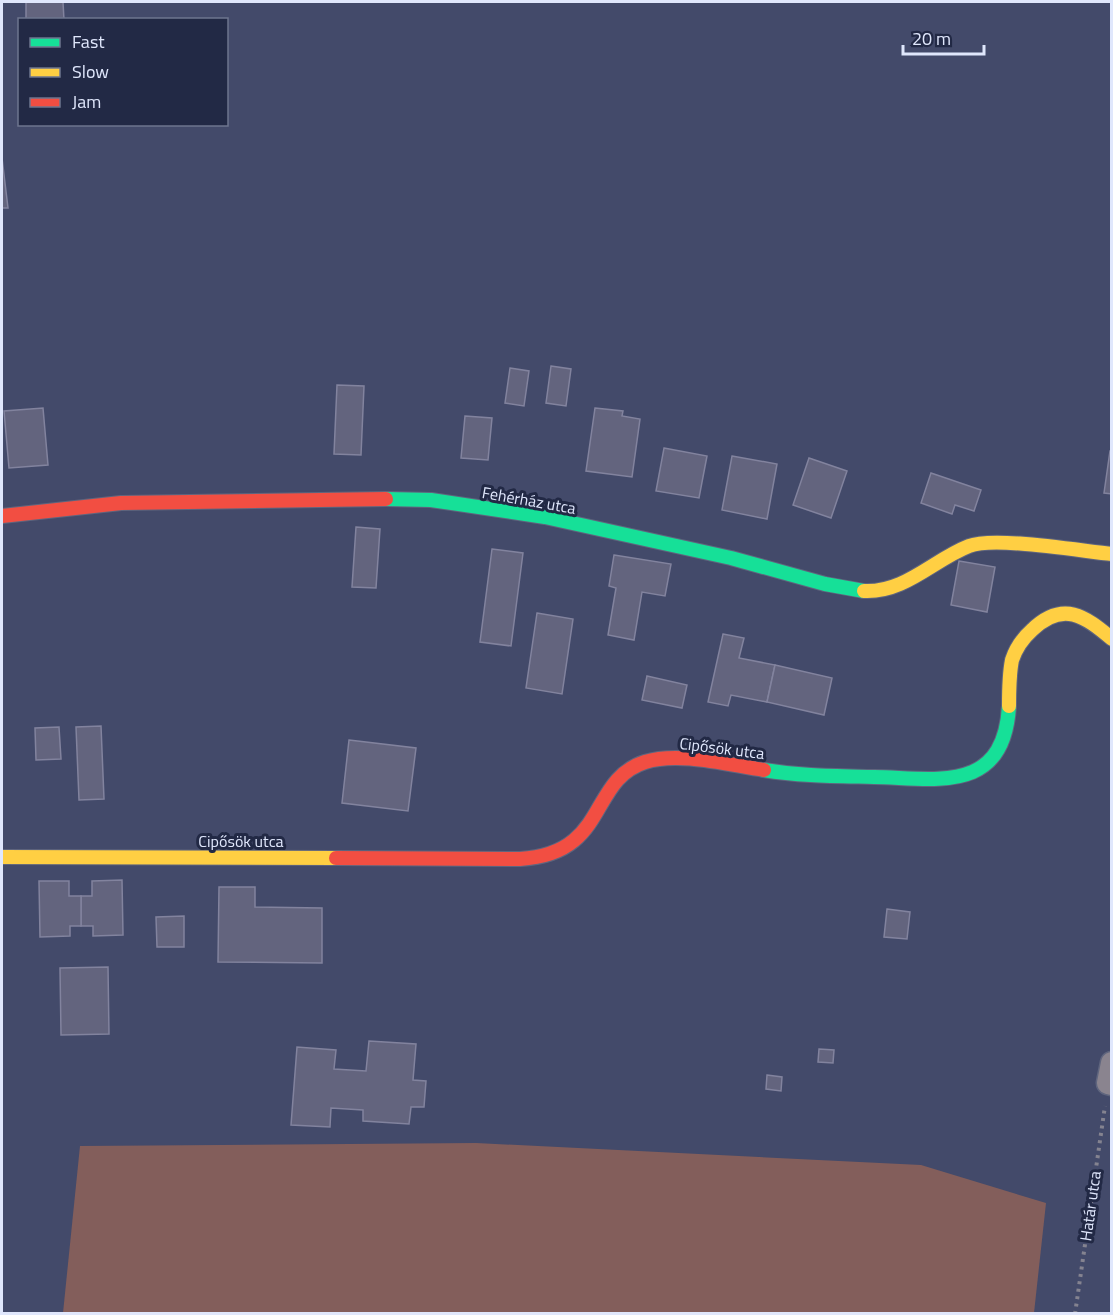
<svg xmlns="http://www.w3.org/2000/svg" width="1113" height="1315" font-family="'Titillium Web',sans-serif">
<rect width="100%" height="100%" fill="#434a6a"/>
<path fill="#835e5b" d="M476 1143 921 1165 1046 1203 1034 1313H63L80 1146Z"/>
<g fill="#63647e" stroke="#82839e" stroke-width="1.5">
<path d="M26 2H63L64 20H26Z"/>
<path d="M2 158 8 208H2Z"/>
<path d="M551 366 571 369 566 406 546 403Z"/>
<path d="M510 368 529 371 524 406 505 403Z"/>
<path d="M337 385 364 386 361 455 334 454Z"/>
<path d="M43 408 48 465 9 468 4 411Z"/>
<path d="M595 408 623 411 622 416 640 419 632 477 586 471Z"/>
<path d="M465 416 492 418 488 460 461 458Z"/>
<path d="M664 448 707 456 699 498 656 491Z"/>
<path d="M1110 451H1112V494L1104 493Z"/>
<path d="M732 456 777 464 767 519 722 510Z"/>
<path d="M809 458 847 471 831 518 793 505Z"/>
<path d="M931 473 981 490 974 511 955 505 952 514 921 503Z"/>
<path d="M356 527 380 529 376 588 352 587Z"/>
<path d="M492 549 523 553 511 646 480 642Z"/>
<path d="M614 555 671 564 665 596 642 592 634 640 608 635 616 588 609 586Z"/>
<path d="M959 561 995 567 987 612 951 605Z"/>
<path d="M537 613 573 619 562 694 526 688Z"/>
<path d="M723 634 744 638 739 658 775 665 767 702 731 695 728 706 708 702Z"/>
<path d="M775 665 832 678 824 715 767 702Z"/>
<path d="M647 676 687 685 682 708 642 700Z"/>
<path d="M101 726 104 799 79 800 76 727Z"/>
<path d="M59 727 61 759 36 760 35 728Z"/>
<path d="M349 740 416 748 408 811 342 803Z"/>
<path d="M122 880 123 935 93 936V926H81V896H92V881Z"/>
<path d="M39 881H69V896H81V926H70V936L40 937Z"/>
<path d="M219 887H255V907L322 908V963L218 962Z"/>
<path d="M887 909 910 912 907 939 884 937Z"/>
<path d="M184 916V947H157L156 917Z"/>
<path d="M108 967 109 1034 61 1035 60 968Z"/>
<path d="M369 1041 416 1044 413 1080 426 1081 424 1107H411L409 1124 363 1121V1110L331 1108 330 1127 291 1125 297 1047 336 1050 334 1069 366 1071Z"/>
<path d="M819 1049 834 1050 833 1063 818 1062Z"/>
<path d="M767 1075 782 1077 781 1091 766 1089Z"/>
</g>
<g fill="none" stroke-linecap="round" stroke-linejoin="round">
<defs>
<path id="street" d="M1112 1063 1108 1083 1112 1084"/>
<g id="fast">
<path d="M386 499 431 500 545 517 731 558 825 584 864 591"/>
<path d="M764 770C800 776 836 776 874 777 936 778 1004 795 1009 706"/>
</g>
<g id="slow">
<path d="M864 591C905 593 933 560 969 546 994 536 1081 551 1112 554"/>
<path d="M1009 706C1009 691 1009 675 1012 660 1016 648 1023 638 1032 630 1063 600 1085 616 1112 639"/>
<path d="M2 857 336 858"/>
</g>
<g id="jam">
<path d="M2 516 121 503 386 499"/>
<path d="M336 858 520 859C609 854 588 780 645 762 679 751 729 765 764 770"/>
</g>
</defs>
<use href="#street" stroke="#5f657e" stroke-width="25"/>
<use href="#fast" stroke="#5f657e" stroke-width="16"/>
<use href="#slow" stroke="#5f657e" stroke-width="16"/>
<use href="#jam" stroke="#5f657e" stroke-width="16"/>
<path stroke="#848390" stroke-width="4" stroke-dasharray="3 4.5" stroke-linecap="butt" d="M1075 1314 1105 1106"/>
<use href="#street" stroke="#8a848f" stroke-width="22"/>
<use href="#fast" stroke="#16e098" stroke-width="14"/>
<use href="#slow" stroke="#ffcf43" stroke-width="14"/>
<use href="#jam" stroke="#f24e42" stroke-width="14"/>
</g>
<g text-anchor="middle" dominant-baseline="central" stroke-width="6" stroke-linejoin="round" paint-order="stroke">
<g font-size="16" fill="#e0e7fc" stroke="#222945">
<text transform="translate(529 500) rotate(10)">Fehérház utca</text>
<text transform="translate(722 748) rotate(7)">Cipősök utca</text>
<text x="241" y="841">Cipősök utca</text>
<text transform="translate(1090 1206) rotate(-82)">Határ utca</text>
</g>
</g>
<rect width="1113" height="1315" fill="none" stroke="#e0e7fc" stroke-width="6"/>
<rect x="18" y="18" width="210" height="108" fill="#222945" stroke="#6e758e" stroke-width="1.5"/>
<rect x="30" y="38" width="30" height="9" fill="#16e098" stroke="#6e758e" stroke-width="1.5"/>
<text x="72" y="48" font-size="18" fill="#e0e7fc">Fast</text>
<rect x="30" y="68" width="30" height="9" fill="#ffcf43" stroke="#6e758e" stroke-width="1.5"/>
<text x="72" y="78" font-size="18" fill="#e0e7fc">Slow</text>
<rect x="30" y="98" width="30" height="9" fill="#f24e42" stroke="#6e758e" stroke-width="1.5"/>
<text x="72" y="108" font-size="18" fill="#e0e7fc">Jam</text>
<path d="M903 45v9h81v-9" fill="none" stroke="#e0e7fc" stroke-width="3"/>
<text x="912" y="45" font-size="18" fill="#e0e7fc" stroke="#222945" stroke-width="4.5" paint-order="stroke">20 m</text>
</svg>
